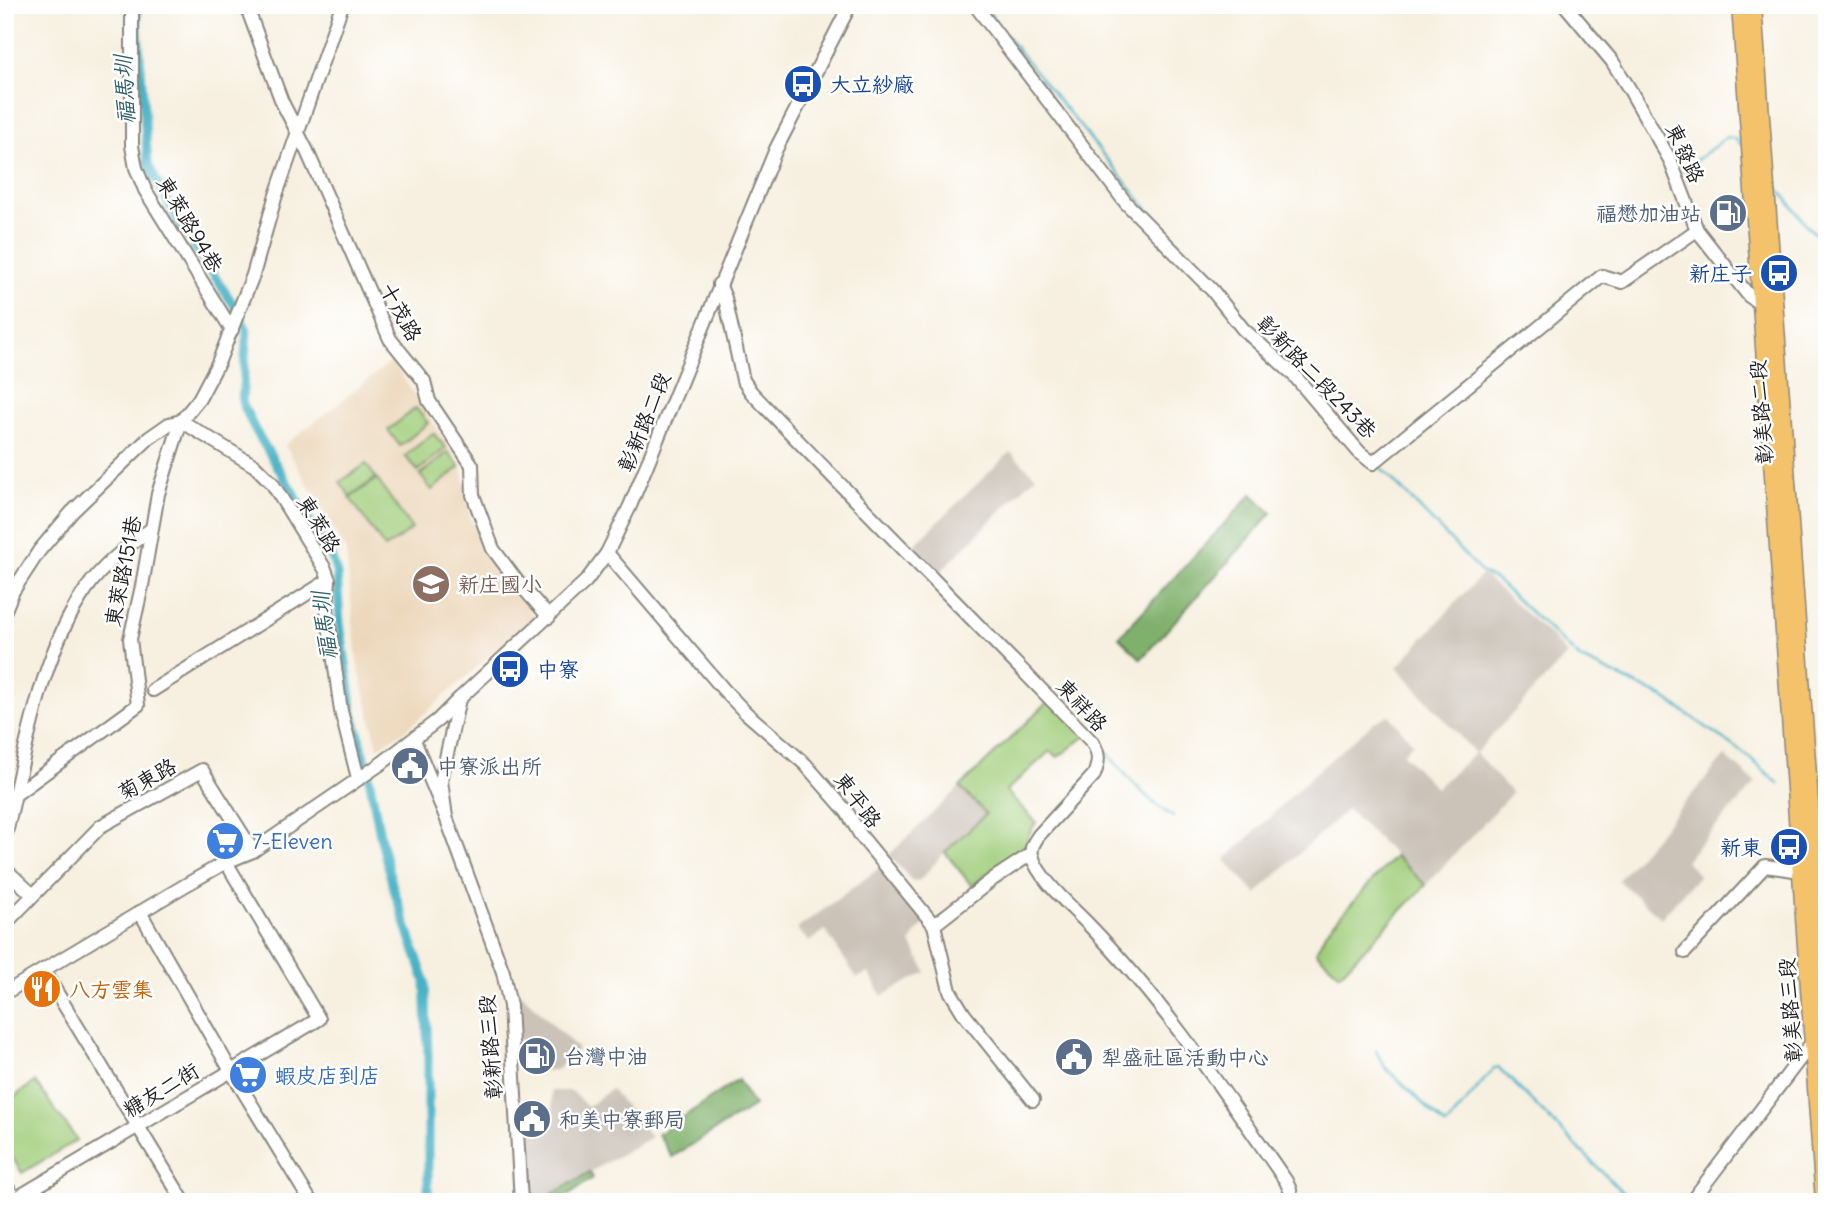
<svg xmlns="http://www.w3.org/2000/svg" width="1832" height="1207" font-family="Delius,'LXGW WenKai TC',sans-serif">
<rect width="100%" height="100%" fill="#fff"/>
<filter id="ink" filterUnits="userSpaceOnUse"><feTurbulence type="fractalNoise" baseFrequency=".0143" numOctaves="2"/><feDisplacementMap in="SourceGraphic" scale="14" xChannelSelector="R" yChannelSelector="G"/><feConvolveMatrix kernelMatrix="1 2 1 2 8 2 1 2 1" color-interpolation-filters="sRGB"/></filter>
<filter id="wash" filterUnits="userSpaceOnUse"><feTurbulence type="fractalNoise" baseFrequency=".00686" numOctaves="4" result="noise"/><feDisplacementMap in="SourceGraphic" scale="28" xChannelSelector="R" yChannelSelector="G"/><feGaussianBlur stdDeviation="1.57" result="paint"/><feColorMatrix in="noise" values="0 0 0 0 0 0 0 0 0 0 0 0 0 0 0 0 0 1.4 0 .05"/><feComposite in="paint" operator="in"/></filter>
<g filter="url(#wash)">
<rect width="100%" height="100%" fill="#f7f0e0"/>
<path fill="#ecd7ba" d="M392 361 462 466 471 520 534 617 406 730 378 748 357 662 346 551 285 445Z"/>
<g fill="#cbc2b8">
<path d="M1010 452 1036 476 938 574 912 547Z"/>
<path d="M1482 574 1555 640 1567 655 1476 753 1512 793 1426 885 1347 809 1256 894 1225 860 1314 774 1374 722 1389 715 1413 743 1403 754 1436 788 1475 753 1397 667Z"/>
<path d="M1725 756 1756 783 1685 860 1699 875 1661 918 1618 880Z"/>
<path d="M960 787 987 814 945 852 920 880 913 882 889 855Z"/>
<path d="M882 866 930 920 917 931 911 943 926 972 882 996 869 973 857 978 825 930 809 942 797 929Z"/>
<path d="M521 993 578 1049 556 1070 521 1072 516 997Z"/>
<path d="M611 1089 651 1137 538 1202 532 1192 528 1190 524 1125 553 1122 551 1091H572L587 1107Z"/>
</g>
<g fill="#a1ce7c" stroke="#5e754c" stroke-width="2">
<path d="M416 408 428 423 400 446 388 430Z"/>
<path d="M433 433 446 448 418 471 405 456Z"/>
<path d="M448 452 460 467 432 490 420 475Z"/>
<path d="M366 464 376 478 350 496 340 482Z"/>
<path d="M377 479 412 529 385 548 350 498Z"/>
<path d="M1053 697 1087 735 1058 757 1050 751 1006 791 1036 822 1028 836V843L972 886 945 852 986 814 960 787Z"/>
<path d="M1395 856 1426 885 1340 974 1316 952 1325 933Z"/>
<path d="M35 1082 77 1140 22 1173 5 1146V1103Z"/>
</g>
<g fill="#80b16c" stroke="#4e6644" stroke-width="2">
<path d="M1252 494 1272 513 1141 659 1119 637Z"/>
<path d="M738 1080 754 1106 672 1157 658 1134Z"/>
<path d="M590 1172 593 1178 558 1202H529L528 1190 532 1192 539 1202Z"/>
</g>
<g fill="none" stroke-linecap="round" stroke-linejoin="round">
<g stroke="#47b2c6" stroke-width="2.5">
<path d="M985 5 994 20"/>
<path d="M1005 34 1149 211 1213 281 1263 339"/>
<path d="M1683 170 1727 137 1736 139 1742 145"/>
<path d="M1772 179 1808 227 1827 244"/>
<path d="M1378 465 1481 572 1497 581 1581 659 1663 697 1749 757 1779 784"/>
<path d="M1098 742C1125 773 1138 793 1173 817"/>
<path d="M1822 823 1827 828"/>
<path d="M1376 1051 1385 1067 1446 1126 1494 1068 1498 1067 1632 1202"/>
<path d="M1284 1191V1202"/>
</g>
<path stroke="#47b2c6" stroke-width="9" d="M139 5 137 18 148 164 177 221 234 305 247 330 242 402 254 428 330 553 337 574 340 624 353 712 369 777 381 840 393 887 425 981 428 1055V1202"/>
</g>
</g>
<g filter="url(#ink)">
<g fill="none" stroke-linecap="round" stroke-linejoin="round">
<defs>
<g id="minor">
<path d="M132 5V146L136 168 145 190 232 330"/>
<path d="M246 5 282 102 306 149 390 339 424 381 429 401 472 465 473 495 493 549 517 581 549 617"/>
<path d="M975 5 1126 203 1212 290 1243 329 1293 374 1359 452 1373 463 1602 276 1622 282 1697 230"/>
<path d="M1565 5 1612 61 1630 90 1670 160 1697 230 1749 296 1762 305 1768 304"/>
<path d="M719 284 725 298 743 380 751 392C864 510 979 625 1092 742 1100 754 1099 762 1094 775L1039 835C1035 841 1030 847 1032 855 1037 878 1073 908 1089 925 1164 1002 1224 1092 1286 1181L1290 1190 1291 1202"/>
<path d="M181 421 255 466 272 483 325 569 329 580 327 609 341 711 358 778"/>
<path d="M607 553 724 690 745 712 805 764 847 812 861 836 934 925 950 991 964 1014 1033 1100"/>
<path d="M5 610 13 591 39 551 72 512 149 438 169 424 181 421 199 399 218 363 253 275 275 198 342 5"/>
<path d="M153 690 329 580"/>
<path d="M414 740 446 817 503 972 510 1006 521 1202"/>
<path d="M16 794 138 705 130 639 142 586 158 494 181 421"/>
<path d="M446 817 441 781 459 699 586 581 607 553 630 506 776 149 850 5"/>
<path d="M5 837C25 757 39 655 87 588 104 564 127 546 150 530"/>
<path d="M5 869 33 895"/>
<path d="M140 912 231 1071 311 1202"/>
<path d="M5 924 101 826 202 770 253 851"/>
<path d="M934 925 993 879 1031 854"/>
<path d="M1685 952 1765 866 1801 871"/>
<path d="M43 970 184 1202"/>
<path d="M5 993 184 886 226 862 253 851 382 763 438 720 459 699"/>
<path d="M5 1184 15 1199"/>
<path d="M10 1202 319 1019 226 862"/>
<path d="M1691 1202 1814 1040"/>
</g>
<g id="major">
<path d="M1740 5 1824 1202"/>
<path d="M1753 5 1827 1041"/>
</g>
</defs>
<use href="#minor" stroke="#8a867e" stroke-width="16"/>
<use href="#major" stroke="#8a867e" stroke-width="19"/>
<use href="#minor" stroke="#fff" stroke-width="12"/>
<use href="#major" stroke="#f3c26a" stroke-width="16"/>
</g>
</g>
<defs>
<symbol id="bus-disc" viewBox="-11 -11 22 22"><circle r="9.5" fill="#1a4fb4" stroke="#fff"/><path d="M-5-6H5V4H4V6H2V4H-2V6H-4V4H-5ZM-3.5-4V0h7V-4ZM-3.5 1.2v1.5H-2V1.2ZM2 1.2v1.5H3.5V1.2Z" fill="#fff"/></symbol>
<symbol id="fuel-disc" viewBox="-11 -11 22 22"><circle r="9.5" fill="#5c6f8a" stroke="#fff"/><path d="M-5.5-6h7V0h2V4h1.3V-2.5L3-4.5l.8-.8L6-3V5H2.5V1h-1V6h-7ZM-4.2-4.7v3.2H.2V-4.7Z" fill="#fff"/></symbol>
<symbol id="school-disc" viewBox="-11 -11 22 22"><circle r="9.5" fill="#8d6e63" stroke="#fff"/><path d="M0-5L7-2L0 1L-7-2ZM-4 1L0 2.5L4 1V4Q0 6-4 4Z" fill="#fff"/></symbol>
<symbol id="civic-disc" viewBox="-11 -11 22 22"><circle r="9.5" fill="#5c6f8a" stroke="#fff"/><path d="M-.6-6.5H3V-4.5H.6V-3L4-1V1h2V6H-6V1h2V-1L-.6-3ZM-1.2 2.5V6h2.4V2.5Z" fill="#fff"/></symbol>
<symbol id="supermarket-disc" viewBox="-11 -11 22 22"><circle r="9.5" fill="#3f7fe0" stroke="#fff"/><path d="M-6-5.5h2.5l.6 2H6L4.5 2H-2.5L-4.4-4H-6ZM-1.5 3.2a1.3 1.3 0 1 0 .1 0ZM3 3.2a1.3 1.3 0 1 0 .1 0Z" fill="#fff"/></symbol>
<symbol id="restaurant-disc" viewBox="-11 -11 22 22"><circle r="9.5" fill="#e8710a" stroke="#fff"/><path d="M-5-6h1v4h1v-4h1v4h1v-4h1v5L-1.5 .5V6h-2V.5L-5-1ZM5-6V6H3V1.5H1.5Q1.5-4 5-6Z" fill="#fff"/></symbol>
</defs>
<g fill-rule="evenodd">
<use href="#bus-disc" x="781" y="62" width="44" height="44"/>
<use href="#fuel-disc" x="1706" y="191" width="44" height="44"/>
<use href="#bus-disc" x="1757" y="251" width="44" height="44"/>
<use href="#school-disc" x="409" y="562" width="44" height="44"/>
<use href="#bus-disc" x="488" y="647" width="44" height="44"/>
<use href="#civic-disc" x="388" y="744" width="44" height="44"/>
<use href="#supermarket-disc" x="203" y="819" width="44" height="44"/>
<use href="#bus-disc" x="1767" y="825" width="44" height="44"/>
<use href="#restaurant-disc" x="20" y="967" width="44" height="44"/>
<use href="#fuel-disc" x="515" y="1034" width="44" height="44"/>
<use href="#civic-disc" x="1052" y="1035" width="44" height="44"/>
<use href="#supermarket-disc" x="226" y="1053" width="44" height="44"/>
<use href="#civic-disc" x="510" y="1097" width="44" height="44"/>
</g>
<g text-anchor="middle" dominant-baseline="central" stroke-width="5" stroke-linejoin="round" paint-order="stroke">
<g font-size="21" fill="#164399" stroke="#fff" text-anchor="start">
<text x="830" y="84">大立紗廠</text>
<text x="1752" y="273" text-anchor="end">新庄子</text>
<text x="537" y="669">中寮</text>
<text x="1762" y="847" text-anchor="end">新東</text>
</g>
<g font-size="21" fill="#1c1c1c" stroke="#fff">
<text transform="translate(1685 153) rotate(65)">東發路</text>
<text transform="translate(190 224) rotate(59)">東萊路94巷</text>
<text transform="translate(401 312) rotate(61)">十茂路</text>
<text transform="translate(1317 377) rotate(46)">彰新路二段243巷</text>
<text transform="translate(1761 412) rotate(-94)">彰美路二段</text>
<text transform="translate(644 422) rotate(-68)">彰新路二段</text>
<text transform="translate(319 524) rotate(59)">東萊路</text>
<text transform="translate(123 571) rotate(-79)">東萊路151巷</text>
<text transform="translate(1082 705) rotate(47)">東祥路</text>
<text transform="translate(147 779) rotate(-29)">菊東路</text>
<text transform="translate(858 800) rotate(53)">東平路</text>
<text transform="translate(1790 1010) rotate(-94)">彰美路三段</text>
<text transform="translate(490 1047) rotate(-94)">彰新路三段</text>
<text transform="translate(161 1090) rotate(-31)">糖友二街</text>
</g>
<g font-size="21" fill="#4e5e75" stroke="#fff" text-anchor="start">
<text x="1701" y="213" text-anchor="end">福懋加油站</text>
<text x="437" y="766">中寮派出所</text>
<text x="564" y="1056">台灣中油</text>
<text x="1101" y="1057">犁盛社區活動中心</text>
<text x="559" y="1119">和美中寮郵局</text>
</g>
<g font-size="21" fill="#785e54" stroke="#fff" text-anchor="start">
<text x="458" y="584">新庄國小</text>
</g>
<g font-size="21" fill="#366cbe" stroke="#fff" text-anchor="start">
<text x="252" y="841">7-Eleven</text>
<text x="275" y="1075">蝦皮店到店</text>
</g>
<g font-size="21" fill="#c56008" stroke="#fff" text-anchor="start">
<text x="69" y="989">八方雲集</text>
</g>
<g font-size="23" font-style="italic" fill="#2f6068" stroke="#fff">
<text transform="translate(124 90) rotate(-93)">福馬圳</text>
<text transform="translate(324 626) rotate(-97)">福馬圳</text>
</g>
</g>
<rect width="1832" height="1207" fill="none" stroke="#fff" stroke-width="28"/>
</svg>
